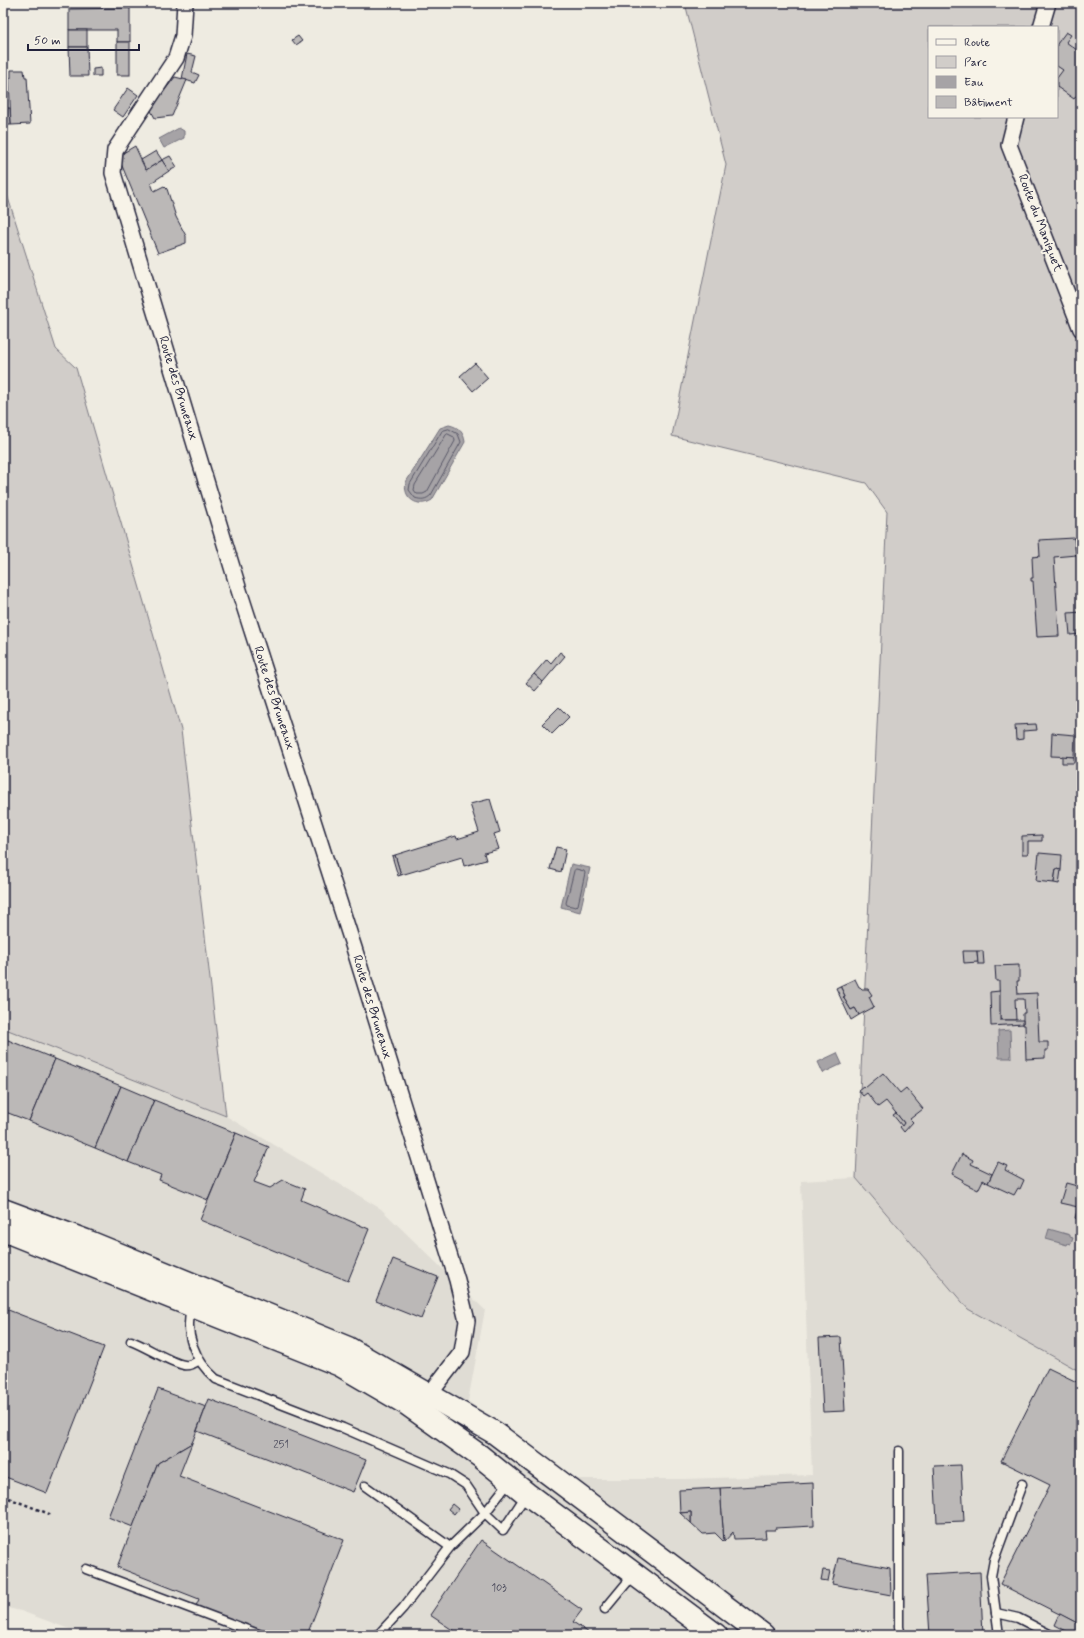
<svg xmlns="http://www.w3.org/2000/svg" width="1084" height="1638" font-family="Mynerve,sans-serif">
<rect width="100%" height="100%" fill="#eeebe1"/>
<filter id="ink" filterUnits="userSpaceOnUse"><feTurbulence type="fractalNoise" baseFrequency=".025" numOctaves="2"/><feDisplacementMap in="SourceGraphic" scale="8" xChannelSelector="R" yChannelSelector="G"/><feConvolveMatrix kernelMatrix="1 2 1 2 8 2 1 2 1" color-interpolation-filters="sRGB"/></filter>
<g filter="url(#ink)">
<path fill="#dfdcd4" d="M3 1028 226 1116 381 1209 485 1310 468 1401 569 1479H685L812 1475 801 1181 856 1178 968 1309 1081 1372V1635H85L21 1611 3 1607Z"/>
<g fill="#d1cdc9" stroke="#7a7882" fill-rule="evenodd">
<path d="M685 3H1081V1372L968 1309 856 1178 887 512 866 483 672 436 726 165ZM929 27H1057V117H929Z"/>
<path d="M3 182 56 349 76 368 181 730 226 1116 3 1028Z"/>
</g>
<g fill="#a6a3a6" stroke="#716f7b">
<path d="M179 128 184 131V138L164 148 159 139Z"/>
<path d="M449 425C459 427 464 433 465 442L432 500C418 509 402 498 406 482L440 428Z"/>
<path d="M571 864 590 868 580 912 561 907Z"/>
<path d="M1010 1030 1011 1058H999L998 1031Z"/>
<path d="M837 1053 842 1064 823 1073 818 1062Z"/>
<path d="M1049 1229 1070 1235V1237L1073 1238 1071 1244 1068 1243 1067 1245 1046 1239Z"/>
</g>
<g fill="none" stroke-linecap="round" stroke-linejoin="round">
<g stroke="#575666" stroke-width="1">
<path d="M449 429 458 434 461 442 431 495C426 500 421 500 415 498L409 490 410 484 442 431Z"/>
<path d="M448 434 454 437 455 441 427 492 423 494H417L414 490 415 485 446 435Z"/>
<path d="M576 869 584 871 585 873 578 905 576 907 567 905 566 903 574 871Z"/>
</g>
</g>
<g fill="#bbb8b7" stroke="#22223b">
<path d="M130 8V42H117V30H69V9Z"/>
<rect x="69" y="30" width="18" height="17"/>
<path d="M1066 32 1071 35 1066 42 1081 53V90L1074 99 1057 87V78L1063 70 1057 66V44Z"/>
<path d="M298 36 302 41 296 45 292 40Z"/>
<rect x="117" y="42" width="13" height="33"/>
<path d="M69 47H87L88 76H70Z"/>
<path d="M187 54 196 56 192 72 199 75 195 83 182 79Z"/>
<path d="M101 68V76H93V69Z"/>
<path d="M11 70H24L25 77H27L30 124 11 125 9 78H11Z"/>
<path d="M175 77 187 80 172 116 155 118 150 109Z"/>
<path d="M128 88 138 95 123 117 113 110Z"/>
<path d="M6 108H10L11 125H7Z"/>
<path d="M135 146 146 170 162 160 169 171 151 183 154 191 164 186 167 189 176 217 186 236V243L158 253 118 156Z"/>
<path d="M156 151 162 160 146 170 141 160Z"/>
<path d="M170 156 177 167 169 171 162 160Z"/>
<path d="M475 363 488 378 473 391 460 376Z"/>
<path d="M1081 537V555H1076L1074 538Z"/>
<path d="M1074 538 1076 555 1054 557 1059 636 1037 637 1033 581H1031V578H1033L1032 557 1040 556 1039 540Z"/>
<path d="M1081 612V634L1070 635 1068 613Z"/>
<path d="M560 652 565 656 543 682 534 674 547 659 551 663Z"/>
<path d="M534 674 543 682 535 691 526 683Z"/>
<path d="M559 707 569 717 552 734 542 724Z"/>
<path d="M1036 724 1037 730 1023 731V739L1016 740 1015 725Z"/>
<path d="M1052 733 1075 735 1074 757 1051 756Z"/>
<path d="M1062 756 1074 757V763H1062Z"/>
<path d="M490 799 500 832 494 834 499 849 484 853 486 860 464 866 462 857 401 875 395 855 456 836 457 839 479 832 470 804Z"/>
<path d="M1042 835V841H1028V854H1022V836Z"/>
<path d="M556 847 566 849 561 872 550 869Z"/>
<path d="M1039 853 1062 855 1061 870 1056 869 1054 883 1036 881Z"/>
<path d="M395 855 401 875 398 876 392 856Z"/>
<path d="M1056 869 1061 870 1059 884 1054 883Z"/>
<path d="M963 951H977L978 962 964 963Z"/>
<path d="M977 951H983L984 964H978Z"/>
<path d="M1019 965V981H1017L1018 994 1037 993 1039 1042H1048V1050H1045V1058L1026 1059 1025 1025H1023V1013H1025L1024 999H1015L1016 1020H1000L999 981H996L995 966Z"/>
<path d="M855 979 859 987H860L862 989H868L872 995 869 997 874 1007 859 1015 855 1008 851 1010 843 997 845 996 840 986Z"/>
<path d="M840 986 845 996 843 997 851 1010 855 1008 859 1015 851 1020 836 988Z"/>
<path d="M1000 991V1020H1023V1024L991 1026 990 992Z"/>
<path d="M3 1038 55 1059 29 1121 3 1111Z"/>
<path d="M55 1059 121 1086 95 1148 29 1121Z"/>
<path d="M883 1073 900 1093 906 1088 923 1109 910 1119 913 1122 904 1132 900 1127 904 1123 886 1101 878 1107 867 1093 863 1096 858 1090 863 1086 865 1088Z"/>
<path d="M121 1086 154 1100 128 1162 95 1148Z"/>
<path d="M154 1100 236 1133 208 1200 159 1180 161 1175 128 1162Z"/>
<path d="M896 1113 904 1123 902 1126 893 1115Z"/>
<path d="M236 1133 269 1147 254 1182 270 1188 283 1180 305 1189 301 1200 369 1229 348 1281 200 1220Z"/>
<path d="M962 1154 973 1160 971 1164 992 1174 988 1183 983 1180 978 1190 962 1182 963 1180 952 1174Z"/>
<path d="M998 1162 1007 1166 1005 1170 1024 1180 1020 1189 1018 1188 1014 1195 988 1183Z"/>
<path d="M1066 1183 1081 1187V1220L1075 1218 1078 1207 1060 1203Z"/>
<path d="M393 1259 438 1277 421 1319 376 1301Z"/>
<path d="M3 1308 104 1347 47 1493 3 1476Z"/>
<path d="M841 1337 845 1411 823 1412 819 1338Z"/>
<path d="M1048 1368 1081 1384V1625L1000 1584 1050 1485 1001 1461Z"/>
<path d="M158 1389 206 1407 192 1443 158 1463 133 1527 108 1517Z"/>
<path d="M209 1399 366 1460 353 1492 197 1431Z"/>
<path d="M192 1443 179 1476 344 1540 307 1635H269L196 1606 199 1599 117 1567 158 1463Z"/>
<path d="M961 1465 964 1521 937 1522 934 1466Z"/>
<path d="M813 1483 814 1526 775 1528V1530H765L766 1538 734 1539 733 1532 724 1542 720 1488Z"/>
<path d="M720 1488 724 1542 715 1533 703 1534 691 1523V1512L680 1513 679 1490Z"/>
<path d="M452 1504 458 1509 454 1514 448 1509Z"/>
<path d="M691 1512V1523L680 1513Z"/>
<path d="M481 1540 582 1610 573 1622 592 1635H460L430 1615Z"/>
<path d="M838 1558 890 1568 891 1595 832 1584Z"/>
<path d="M823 1570 830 1571 828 1581 821 1580Z"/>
<path d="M980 1572 983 1635H930L926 1575Z"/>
<path d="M1060 1614 1081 1625V1635H1074L1055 1625Z"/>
</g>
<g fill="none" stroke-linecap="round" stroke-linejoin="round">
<defs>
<g id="lane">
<path d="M192 1306C183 1333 195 1361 216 1379L343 1428 449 1474 466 1485 485 1513 503 1530 526 1495"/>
<path d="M131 1341C147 1347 169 1362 184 1365 189 1366 195 1363 199 1360"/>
<path d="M899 1451V1627L901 1635"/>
<path d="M365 1486 450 1547"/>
<path d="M86 1569 261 1635"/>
<path d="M605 1609 634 1574"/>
<path d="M996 1613 1018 1618 1051 1635"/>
<path d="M378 1635 403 1608 450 1547 485 1513 510 1481"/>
<path d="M999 1635 991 1576 994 1560 1022 1484"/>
</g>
<g id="street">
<path d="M185 3 183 36 176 58 115 150 113 173 238 587 354 948 457 1280 467 1321 462 1352 429 1395 421 1398"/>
<path d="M1041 27 1048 3"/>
<path d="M1016 117 1009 145 1081 329"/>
</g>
<g id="primary">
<path d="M3 1210 89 1242 348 1348 495 1433 763 1635"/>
<path d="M3 1230 340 1365 407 1404 480 1456 527 1494 716 1635"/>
</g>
</defs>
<use href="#lane" stroke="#22223b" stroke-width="11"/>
<use href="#street" stroke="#22223b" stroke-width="18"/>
<use href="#primary" stroke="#22223b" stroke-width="25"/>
<path stroke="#22223b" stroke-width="2.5" stroke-dasharray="3 3" stroke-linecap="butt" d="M3 1496 52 1515"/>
<use href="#lane" stroke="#f7f3e8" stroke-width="8"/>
<use href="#street" stroke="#f7f3e8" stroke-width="15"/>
<use href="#primary" stroke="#f7f3e8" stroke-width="22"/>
</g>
</g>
<g text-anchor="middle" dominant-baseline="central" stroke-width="4" stroke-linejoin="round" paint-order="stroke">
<g font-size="11" fill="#48485a">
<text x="281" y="1445">251</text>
<text x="499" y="1588">103</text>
</g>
<g font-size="13" fill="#22223b" stroke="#f7f3e8">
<text transform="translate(1040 223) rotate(69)">Route du Maniquet</text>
<text transform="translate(178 388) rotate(73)">Route des Bruneaux</text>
<text transform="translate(274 698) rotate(72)">Route des Bruneaux</text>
<text transform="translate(372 1007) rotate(73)">Route des Bruneaux</text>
</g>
</g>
<rect width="1084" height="1638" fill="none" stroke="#f7f3e8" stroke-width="16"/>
<rect x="8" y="8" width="1068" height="1622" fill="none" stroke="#22223b" stroke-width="1.5" filter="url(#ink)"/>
<rect x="928" y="26" width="130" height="92" fill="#f7f3e8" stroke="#a29fa3"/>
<rect x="936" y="39" width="20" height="6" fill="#f7f3e8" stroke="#a29fa3"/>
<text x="964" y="46" font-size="12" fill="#22223b">Route</text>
<rect x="936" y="56" width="20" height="12" fill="#d1cdc9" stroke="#a29fa3"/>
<text x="964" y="66" font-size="12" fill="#22223b">Parc</text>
<rect x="936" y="76" width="20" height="12" fill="#a6a3a6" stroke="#a29fa3"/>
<text x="964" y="86" font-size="12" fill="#22223b">Eau</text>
<rect x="936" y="96" width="20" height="12" fill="#bbb8b7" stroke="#a29fa3"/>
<text x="964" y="106" font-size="12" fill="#22223b">Bâtiment</text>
<path d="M28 44v6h111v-6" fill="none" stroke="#22223b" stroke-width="2"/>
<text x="34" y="44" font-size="12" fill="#22223b" stroke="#f7f3e8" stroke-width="3" paint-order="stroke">50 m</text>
</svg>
